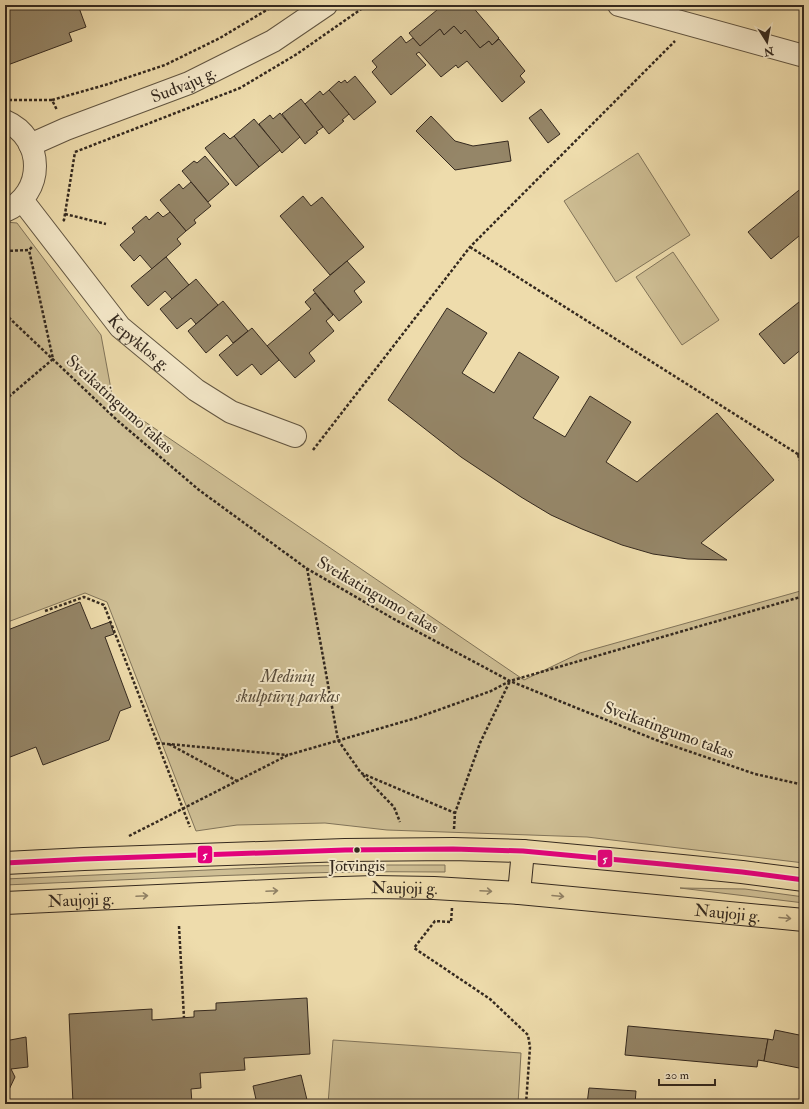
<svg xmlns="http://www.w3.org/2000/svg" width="809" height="1109" font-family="'IM FELL Double Pica',serif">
<rect width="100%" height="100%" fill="#eedcac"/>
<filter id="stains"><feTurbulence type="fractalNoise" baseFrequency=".005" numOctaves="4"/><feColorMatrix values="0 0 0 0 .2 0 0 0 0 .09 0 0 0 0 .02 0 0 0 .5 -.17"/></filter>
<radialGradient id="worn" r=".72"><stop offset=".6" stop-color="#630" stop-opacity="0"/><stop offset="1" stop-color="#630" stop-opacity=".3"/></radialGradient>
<g fill="#cebe94" stroke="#81745a">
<path d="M638 153 690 235 616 282 564 201Z"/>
<path d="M5 222 17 223 101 335 113 400 524 680 580 653 804 590V863L587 837 387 830 325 823 237 825 196 831 107 602 85 593 5 623Z"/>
<path d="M673 252 719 320 682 345 636 277Z"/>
<path d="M382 865H445V872C298 870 152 879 5 885V879L298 866Z"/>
<path d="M680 888 745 889 804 897V903Z"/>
<path d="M333 1040 521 1053 518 1104H328Z"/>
</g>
<g fill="#958668" stroke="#34291f">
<path d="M5 5H78L86 27 69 33 72 41 5 66Z"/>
<path d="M443 5H446L448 8 451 5H463L466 8 471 5 499 38 492 45 489 41 480 48 465 30 461 34 454 26 444 35 440 29 420 46 409 33Z"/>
<path d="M454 26 461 34 465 30 480 48 489 41 492 45 499 39 525 71 520 76 525 82 502 102 467 61 458 68 456 65 441 77 419 52 416 54 426 65 391 95 372 72 377 67 372 61 401 36 406 43 413 38 420 46 440 29 444 35Z"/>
<path d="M355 76 376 102 354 120 329 90 339 81 341 83 345 80 347 83Z"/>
<path d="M329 90 349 114 342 120 344 121 329 134 305 104 320 91 323 95Z"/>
<path d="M301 99 323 127 316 132 318 133 305 144 282 114Z"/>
<path d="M541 109 560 134 548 143 529 118Z"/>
<path d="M280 113 300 137 282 153 259 124 270 115 273 119Z"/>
<path d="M431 116 455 141 473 146 508 141 511 161 455 170 416 131Z"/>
<path d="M254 119 280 150 259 167 234 136Z"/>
<path d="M224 133 230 139 234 136 259 167 236 186 205 148Z"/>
<path d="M205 156 229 184 208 202 182 171 194 161 197 163Z"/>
<path d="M191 182 211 206 194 220 196 223 186 231 160 200 179 184 183 189Z"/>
<path d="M804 186V242L799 236 771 259 748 232Z"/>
<path d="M303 196 311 206 322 197 364 247 330 275 280 216Z"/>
<path d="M158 212 163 217 170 212 186 231 177 239 181 244 152 269 140 255 134 261 120 245 135 232 132 228 146 216 149 220Z"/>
<path d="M166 257 189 285 172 299 165 291 148 306 131 286Z"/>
<path d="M347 261 365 282 354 291 362 302 339 321 313 290Z"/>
<path d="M196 279 218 305 196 324 191 318 177 329 160 309Z"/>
<path d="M315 293 333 315 326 321 334 331 309 353 315 361 295 378 267 346 311 309 305 302Z"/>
<path d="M804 298V347L784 364 759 334Z"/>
<path d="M223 301 248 331 233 343 227 335 206 353 188 331Z"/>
<path d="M447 308 487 333 462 373 494 393 519 352 559 377 533 418 565 437 590 396 631 422 606 462 637 482 717 413 774 480 701 543 727 560 688 559 653 554 622 545 582 529 551 515 521 497 461 457 388 400Z"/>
<path d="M252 328 279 360 261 375 252 364 237 376 219 355Z"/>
<path d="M80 602 91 629 110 622 114 634 105 637 131 707 120 711 109 740 43 765 36 747 5 759V631Z"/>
<path d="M307 998 310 1054 244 1058 245 1070 200 1073 201 1088 191 1089 192 1104H73L69 1014 152 1009V1020L194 1017V1011L216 1010V1003Z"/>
<path d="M628 1026 768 1039 764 1061 758 1060 757 1067 625 1055Z"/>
<path d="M775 1030 804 1036V1069L764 1061 768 1039 773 1040Z"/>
<path d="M26 1037 28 1067 11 1069 15 1077 5 1098V1041Z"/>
<path d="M301 1075 308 1104H257L253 1086Z"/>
<path d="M589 1088 636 1091 635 1104H587Z"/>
</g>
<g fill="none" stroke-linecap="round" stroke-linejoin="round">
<defs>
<g id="minor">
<path d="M619 5 804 56"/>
<path d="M5 121C45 138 45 194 5 211"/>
<path id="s1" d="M30 145 66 129 189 83 273 41 326 5"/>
<path id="s2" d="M22 200 120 327 196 390 231 412 295 436"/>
</g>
<g id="major">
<path d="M5 863 84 859 345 850 453 849 523 851 662 864 742 872 804 880"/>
<path d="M519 893 523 851"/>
<path id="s3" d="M5 903 312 889 374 887 434 888 519 893 804 920"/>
</g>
</defs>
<use href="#minor" stroke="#625642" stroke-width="24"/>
<use href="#major" stroke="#34291f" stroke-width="24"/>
<g stroke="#34291f" stroke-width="2.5" stroke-dasharray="3 2" stroke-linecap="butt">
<path d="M9 100H52L57 110"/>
<path d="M52 100 105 85 165 65 220 38 275 5"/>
<path d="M75 152 240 88 297 54 367 5"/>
<path d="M65 214 106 224"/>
<path d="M63 221 64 220 75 152"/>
<path d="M470 247 804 458"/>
<path d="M5 251 29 250 33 246"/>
<path d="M5 314 118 421 199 490 306 568 392 618 510 681 656 740 755 774 804 785"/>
<path d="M5 400 53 359 29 250"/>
<path d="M313 450 470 247 675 41"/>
<path d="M798 455 804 471"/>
<path d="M798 455 804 449"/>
<path d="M307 568 338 740 361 773 455 813"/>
<path d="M45 611 84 597 104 605 190 827"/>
<path d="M157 743 288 755"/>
<path d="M169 744 237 781"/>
<path d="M363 775 394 807 400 822"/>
<path d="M454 829 455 813 480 743 510 681"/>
<path d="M129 836 288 755 416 718 491 691 510 681 804 596"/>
<path d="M452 908 451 922 435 921 414 948 490 999 528 1035 530 1047 526 1104"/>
<path d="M179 926 184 1018"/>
</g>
<use href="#minor" stroke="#f4e8c9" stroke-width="22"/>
<use href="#major" stroke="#eedcac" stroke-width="22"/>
<defs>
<path id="bus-1" d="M5 863 84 859 345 850 453 849 523 851 662 864 742 872 804 880"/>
</defs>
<use href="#bus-1" stroke="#f4e8c9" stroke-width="8"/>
<use href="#bus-1" stroke="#e5007d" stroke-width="5"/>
</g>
<defs><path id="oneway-shaft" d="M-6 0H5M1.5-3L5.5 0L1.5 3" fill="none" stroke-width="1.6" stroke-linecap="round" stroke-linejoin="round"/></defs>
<g stroke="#918266">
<use href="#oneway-shaft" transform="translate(272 891) rotate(-3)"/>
<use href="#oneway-shaft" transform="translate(486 891) rotate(3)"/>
<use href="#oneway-shaft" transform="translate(142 896) rotate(-3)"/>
<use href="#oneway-shaft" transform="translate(558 896) rotate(5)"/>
<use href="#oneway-shaft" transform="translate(785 918) rotate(5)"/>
</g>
<circle fill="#34291f" stroke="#f4e8c9" stroke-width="1.5" cx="357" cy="850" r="3.5"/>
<g text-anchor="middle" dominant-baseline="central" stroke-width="4" stroke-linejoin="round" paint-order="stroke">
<g font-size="16" fill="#34291f" stroke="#f4e8c9">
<text x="357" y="866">Jotvingis</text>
</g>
<g font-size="17" fill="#34291f" stroke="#f4e8c9">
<text stroke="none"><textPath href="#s1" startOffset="165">Sudvajų g.</textPath></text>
<text stroke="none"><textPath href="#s2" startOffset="185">Kepyklos g.</textPath></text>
<text transform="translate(120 404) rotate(42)">Sveikatingumo takas</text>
<text transform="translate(378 595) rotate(30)">Sveikatingumo takas</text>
<text transform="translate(669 730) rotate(20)">Sveikatingumo takas</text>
<text stroke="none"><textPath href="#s3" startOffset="400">Naujoji g.</textPath></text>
<text stroke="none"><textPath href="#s3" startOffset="76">Naujoji g.</textPath></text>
<text stroke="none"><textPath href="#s3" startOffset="724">Naujoji g.</textPath></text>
</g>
<g font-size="17" font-style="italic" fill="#5a4e3c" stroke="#f4e8c9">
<text x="288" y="676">Medinių<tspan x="288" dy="20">skulptūrų parkas</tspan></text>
</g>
</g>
<g stroke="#f4e8c9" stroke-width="1.5">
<rect x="197" y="845" width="16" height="19" rx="4" fill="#e5007d"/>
<rect x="597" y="849" width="16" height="19" rx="4" fill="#e5007d"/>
</g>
<g font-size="11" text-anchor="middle" font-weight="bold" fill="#fff">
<text x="205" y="859">5</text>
<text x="605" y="863">5</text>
</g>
<rect width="809" height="1109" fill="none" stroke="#eedcac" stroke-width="20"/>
<rect x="6" y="6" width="797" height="1097" fill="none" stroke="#34291f" stroke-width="2"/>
<rect x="10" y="10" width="789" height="1089" fill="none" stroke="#34291f"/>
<g transform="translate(767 42) rotate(169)" stroke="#f4e8c9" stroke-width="3" paint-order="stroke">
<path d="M0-3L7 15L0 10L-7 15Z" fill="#34291f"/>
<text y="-6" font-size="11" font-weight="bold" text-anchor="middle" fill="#34291f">N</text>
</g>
<path d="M659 1079v6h56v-6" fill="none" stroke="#34291f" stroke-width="2"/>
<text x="665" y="1079" font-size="12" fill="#34291f" stroke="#f4e8c9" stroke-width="3" paint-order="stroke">20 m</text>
<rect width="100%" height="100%" filter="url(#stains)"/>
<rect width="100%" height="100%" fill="url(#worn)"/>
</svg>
